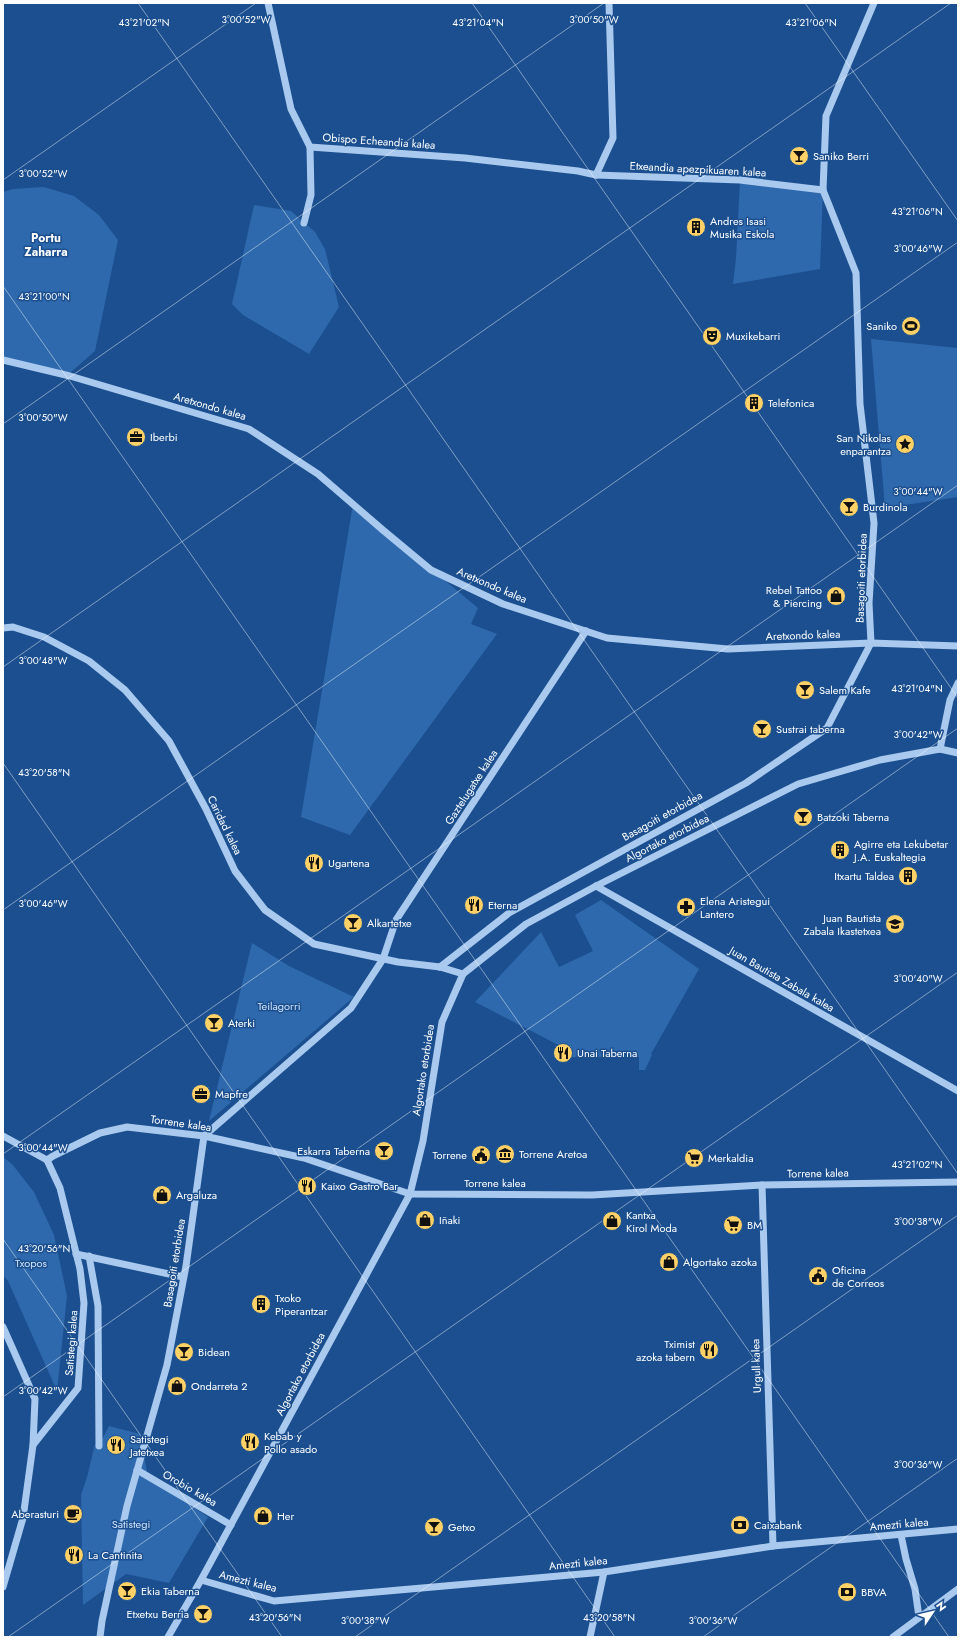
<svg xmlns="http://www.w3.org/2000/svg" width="961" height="1640" font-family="Jost,sans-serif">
<rect width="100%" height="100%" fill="#1b4f8f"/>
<g fill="#2e69ad">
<path d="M740 180 823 190 820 269 733 284 736 258Z"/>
<path d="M44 187 74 196 99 215 118 240 95 351 71 372 38 369 3 360V192L13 189Z"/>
<path d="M254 205 291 211 315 232 325 249 339 307 309 354 243 315 232 304Z"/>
<path d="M871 339 958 348V497L885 508Z"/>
<path d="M353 504 478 608 471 624 497 634 350 835 301 817Z"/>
<path d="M601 900 699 969 651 1054 652 1055 645 1070H639V1057H625L624 1051H609V1057H570V1051L475 1002 541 932 559 967 593 951 575 915Z"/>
<path d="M252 943 289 966 354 997 209 1121Z"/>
<path d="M3 1157 12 1164 34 1192 54 1235 67 1296 57 1391 8 1281 3 1275Z"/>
<path d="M109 1426 140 1434 148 1477 208 1517 169 1583 126 1574 83 1605 81 1495 87 1477 95 1444 99 1445Z"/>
</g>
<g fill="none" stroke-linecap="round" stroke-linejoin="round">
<g stroke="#a9c9ee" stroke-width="7">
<path d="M268 3 291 109 310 147 465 158 578 171 596 175 740 180 823 190"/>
<path d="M596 175 613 138 609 3"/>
<path d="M304 223 311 195 310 147"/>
<path d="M3 360 70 376 249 429 318 474 384 531 431 570 503 604 607 638 728 649 871 643 958 646"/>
<path d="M3 628 13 627 44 637 89 661 125 690 169 741 206 809 235 871 265 910 314 944 398 962 440 967 463 974"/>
<path d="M940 749 950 700 958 683"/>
<path d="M596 886 958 1091"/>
<path d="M440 967 509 913 746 783 827 728 871 643 869 603 874 523 860 404 856 273 823 190 826 116 874 3"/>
<path d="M3 1136 47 1160 60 1188 80 1269 84 1303 78 1388 33 1445 23 1518 3 1587"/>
<path d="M47 1160 53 1156 100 1133 127 1127 204 1136 304 1158 410 1194 592 1195 762 1185 958 1182"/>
<path d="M762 1185 773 1546"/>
<path d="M76 1254 183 1277"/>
<path d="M89 1256 98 1306 99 1446"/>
<path d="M3 1327 35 1399 33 1445"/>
<path d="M137 1470 231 1525"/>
<path d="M901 1535 906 1559 915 1589 919 1617"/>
<path d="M201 1580 274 1601 604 1572 773 1546 958 1529"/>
<path d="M100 1637 102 1621 127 1506 167 1365 186 1266 204 1136 351 1008 383 959 396 920 586 631"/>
<path d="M168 1637 201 1580 410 1194 423 1141 442 1022 463 974 526 924 596 886 798 784 880 760 940 749 958 753"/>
<path d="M590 1637 604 1572"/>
<path d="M893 1637 958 1589"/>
</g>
</g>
<path fill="none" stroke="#fff" stroke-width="1" stroke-opacity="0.45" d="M138 3 958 1174M472 3 958 698M805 3 958 221M3 180 256 3M3 286 949 1637M3 424 604 3M3 667 951 3M3 763 615 1637M3 910 958 242M3 1154 958 485M3 1239 282 1637M3 1397 958 728M8 1637 958 972M355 1637 958 1215M703 1637 958 1458"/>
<defs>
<symbol id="bar-disc" viewBox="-11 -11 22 22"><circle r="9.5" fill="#ffd166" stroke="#1b4f8f"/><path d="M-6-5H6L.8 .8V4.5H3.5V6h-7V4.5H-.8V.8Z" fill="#111"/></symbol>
<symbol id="building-disc" viewBox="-11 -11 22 22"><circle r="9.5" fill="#ffd166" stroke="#1b4f8f"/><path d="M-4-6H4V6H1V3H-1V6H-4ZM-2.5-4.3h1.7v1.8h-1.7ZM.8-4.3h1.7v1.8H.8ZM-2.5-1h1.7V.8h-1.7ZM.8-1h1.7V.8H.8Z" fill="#111"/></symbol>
<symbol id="stadium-disc" viewBox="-11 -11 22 22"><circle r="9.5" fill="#ffd166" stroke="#1b4f8f"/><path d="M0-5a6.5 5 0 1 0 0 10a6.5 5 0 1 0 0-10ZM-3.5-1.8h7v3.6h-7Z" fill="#111"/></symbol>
<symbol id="theatre-disc" viewBox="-11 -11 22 22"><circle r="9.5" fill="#ffd166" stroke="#1b4f8f"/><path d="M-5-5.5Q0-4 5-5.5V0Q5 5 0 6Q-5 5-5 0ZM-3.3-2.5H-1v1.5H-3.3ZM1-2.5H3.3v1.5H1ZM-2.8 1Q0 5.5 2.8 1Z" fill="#111"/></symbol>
<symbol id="office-disc" viewBox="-11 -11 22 22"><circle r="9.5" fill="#ffd166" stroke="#1b4f8f"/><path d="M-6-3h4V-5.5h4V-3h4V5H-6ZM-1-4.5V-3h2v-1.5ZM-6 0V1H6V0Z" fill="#111"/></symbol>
<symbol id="sight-disc" viewBox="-11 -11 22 22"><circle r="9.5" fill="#ffd166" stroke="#1b4f8f"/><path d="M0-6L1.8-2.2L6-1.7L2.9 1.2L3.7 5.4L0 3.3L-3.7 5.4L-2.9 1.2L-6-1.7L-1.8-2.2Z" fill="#111"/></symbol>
<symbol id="shop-disc" viewBox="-11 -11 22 22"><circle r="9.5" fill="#ffd166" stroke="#1b4f8f"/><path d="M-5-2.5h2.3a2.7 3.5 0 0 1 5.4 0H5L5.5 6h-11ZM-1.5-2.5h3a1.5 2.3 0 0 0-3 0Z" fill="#111"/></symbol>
<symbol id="restaurant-disc" viewBox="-11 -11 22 22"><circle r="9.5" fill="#ffd166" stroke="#1b4f8f"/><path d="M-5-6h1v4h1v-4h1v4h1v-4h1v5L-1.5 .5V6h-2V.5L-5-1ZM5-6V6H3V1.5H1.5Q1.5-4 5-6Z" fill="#111"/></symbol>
<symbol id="pharmacy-disc" viewBox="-11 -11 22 22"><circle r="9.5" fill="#ffd166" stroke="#1b4f8f"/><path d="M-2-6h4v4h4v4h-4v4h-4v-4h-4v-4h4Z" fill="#111"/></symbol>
<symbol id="school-disc" viewBox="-11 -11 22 22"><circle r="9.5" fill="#ffd166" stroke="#1b4f8f"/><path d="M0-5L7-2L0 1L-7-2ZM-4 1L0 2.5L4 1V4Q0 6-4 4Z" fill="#111"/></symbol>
<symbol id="museum-disc" viewBox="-11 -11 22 22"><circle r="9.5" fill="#ffd166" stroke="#1b4f8f"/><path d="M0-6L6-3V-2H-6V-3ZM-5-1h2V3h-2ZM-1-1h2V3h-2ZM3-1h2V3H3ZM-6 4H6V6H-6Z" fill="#111"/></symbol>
<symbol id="civic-disc" viewBox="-11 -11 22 22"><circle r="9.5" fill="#ffd166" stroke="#1b4f8f"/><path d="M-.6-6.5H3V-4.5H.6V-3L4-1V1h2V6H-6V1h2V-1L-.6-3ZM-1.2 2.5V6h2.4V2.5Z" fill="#111"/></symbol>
<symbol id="supermarket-disc" viewBox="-11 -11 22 22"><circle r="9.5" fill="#ffd166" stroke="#1b4f8f"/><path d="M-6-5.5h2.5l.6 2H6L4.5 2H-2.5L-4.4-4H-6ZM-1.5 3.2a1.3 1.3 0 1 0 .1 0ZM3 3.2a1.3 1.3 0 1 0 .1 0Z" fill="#111"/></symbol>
<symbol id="cafe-disc" viewBox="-11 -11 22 22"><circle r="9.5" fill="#ffd166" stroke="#1b4f8f"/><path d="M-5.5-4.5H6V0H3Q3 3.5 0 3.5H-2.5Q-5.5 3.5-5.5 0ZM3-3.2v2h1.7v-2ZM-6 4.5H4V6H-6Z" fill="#111"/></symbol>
<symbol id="bank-disc" viewBox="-11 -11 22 22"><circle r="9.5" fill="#ffd166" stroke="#1b4f8f"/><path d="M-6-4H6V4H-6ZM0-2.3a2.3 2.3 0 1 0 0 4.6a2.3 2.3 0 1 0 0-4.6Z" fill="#111"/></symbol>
</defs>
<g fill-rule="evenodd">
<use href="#bar-disc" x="788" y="145" width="22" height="22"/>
<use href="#building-disc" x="685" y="216" width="22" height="22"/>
<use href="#stadium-disc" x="900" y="315" width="22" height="22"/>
<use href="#theatre-disc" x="701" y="325" width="22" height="22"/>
<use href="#building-disc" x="743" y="392" width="22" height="22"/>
<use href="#office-disc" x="125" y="426" width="22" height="22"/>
<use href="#sight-disc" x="894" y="433" width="22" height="22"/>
<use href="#bar-disc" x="838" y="496" width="22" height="22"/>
<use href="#shop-disc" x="825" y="585" width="22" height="22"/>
<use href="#bar-disc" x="794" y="679" width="22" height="22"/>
<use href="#bar-disc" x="751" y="718" width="22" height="22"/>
<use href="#bar-disc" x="792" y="806" width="22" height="22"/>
<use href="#building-disc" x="829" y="839" width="22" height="22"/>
<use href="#restaurant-disc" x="303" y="852" width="22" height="22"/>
<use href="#building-disc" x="897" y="865" width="22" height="22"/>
<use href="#restaurant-disc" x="463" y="894" width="22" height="22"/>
<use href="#pharmacy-disc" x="675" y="896" width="22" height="22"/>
<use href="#bar-disc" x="342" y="912" width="22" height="22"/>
<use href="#school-disc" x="884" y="913" width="22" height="22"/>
<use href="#bar-disc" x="203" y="1012" width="22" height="22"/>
<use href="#restaurant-disc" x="552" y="1042" width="22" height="22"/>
<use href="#office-disc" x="190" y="1083" width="22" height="22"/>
<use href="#bar-disc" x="373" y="1140" width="22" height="22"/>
<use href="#museum-disc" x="494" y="1143" width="22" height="22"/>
<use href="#civic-disc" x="470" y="1144" width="22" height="22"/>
<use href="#supermarket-disc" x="683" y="1147" width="22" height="22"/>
<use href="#restaurant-disc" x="296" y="1175" width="22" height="22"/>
<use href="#shop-disc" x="151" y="1184" width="22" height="22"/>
<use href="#shop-disc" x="414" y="1209" width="22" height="22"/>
<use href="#shop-disc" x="601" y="1210" width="22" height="22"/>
<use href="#supermarket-disc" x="722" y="1214" width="22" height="22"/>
<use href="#shop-disc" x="658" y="1251" width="22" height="22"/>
<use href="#civic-disc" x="807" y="1265" width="22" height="22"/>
<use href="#building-disc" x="250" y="1293" width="22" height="22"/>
<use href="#restaurant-disc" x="698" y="1339" width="22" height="22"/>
<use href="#bar-disc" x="173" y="1341" width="22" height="22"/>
<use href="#shop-disc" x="166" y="1375" width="22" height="22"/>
<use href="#restaurant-disc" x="239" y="1431" width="22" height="22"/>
<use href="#restaurant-disc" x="105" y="1434" width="22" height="22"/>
<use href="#cafe-disc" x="62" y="1503" width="22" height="22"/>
<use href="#shop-disc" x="252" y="1505" width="22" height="22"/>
<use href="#bank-disc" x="729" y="1514" width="22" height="22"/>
<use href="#bar-disc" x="423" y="1516" width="22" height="22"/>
<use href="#restaurant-disc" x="63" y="1544" width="22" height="22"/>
<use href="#bar-disc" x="116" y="1580" width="22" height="22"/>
<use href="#bank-disc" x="836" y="1581" width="22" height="22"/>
<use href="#bar-disc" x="192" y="1603" width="22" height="22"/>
</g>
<g text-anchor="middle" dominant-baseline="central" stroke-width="3" stroke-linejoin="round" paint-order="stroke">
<g font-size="11" fill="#fff" stroke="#1b4f8f">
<text transform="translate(379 141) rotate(4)">Obispo Echeandia kalea</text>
<text transform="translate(698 169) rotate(3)">Etxeandia apezpikuaren kalea</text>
<text transform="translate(210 406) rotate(16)">Aretxondo kalea</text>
<text transform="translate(861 578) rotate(-88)">Basagoiti etorbidea</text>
<text transform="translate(492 585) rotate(23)">Aretxondo kalea</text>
<text transform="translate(803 635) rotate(-2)">Aretxondo kalea</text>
<text transform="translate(471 787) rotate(-57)">Gaztelugatxe kalea</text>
<text transform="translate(662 816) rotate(-29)">Basagoiti etorbidea</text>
<text transform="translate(225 825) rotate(64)">Caridad kalea</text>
<text transform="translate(667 838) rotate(-27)">Algortako etorbidea</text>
<text transform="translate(782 979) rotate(30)">Juan Bautista Zabala kalea</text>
<text transform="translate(423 1070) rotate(-81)">Algortako etorbidea</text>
<text transform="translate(181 1123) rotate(8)">Torrene kalea</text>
<text transform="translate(818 1173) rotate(-1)">Torrene kalea</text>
<text x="495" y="1183">Torrene kalea</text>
<text transform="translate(174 1263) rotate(-81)">Basagoiti etorbidea</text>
<text transform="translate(71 1343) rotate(-86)">Satistegi kalea</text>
<text transform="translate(756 1366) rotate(-92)">Urgull kalea</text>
<text transform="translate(300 1374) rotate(-62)">Algortako etorbidea</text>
<text transform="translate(190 1488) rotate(30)">Orobio kalea</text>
<text transform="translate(899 1524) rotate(-5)">Amezti kalea</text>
<text transform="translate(578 1563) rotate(-6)">Amezti kalea</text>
<text transform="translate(248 1581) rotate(14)">Amezti kalea</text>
</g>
<g font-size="11" fill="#fff" stroke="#1b4f8f" text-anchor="start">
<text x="813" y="156">Saniko Berri</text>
<text x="710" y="221">Andres Isasi<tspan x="710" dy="13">Musika Eskola</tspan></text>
<text x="897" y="326" text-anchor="end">Saniko</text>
<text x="726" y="336">Muxikebarri</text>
<text x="768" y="403">Telefonica</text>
<text x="150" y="437">Iberbi</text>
<text x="891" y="438" text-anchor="end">San Nikolas<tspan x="891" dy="13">enparantza</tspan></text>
<text x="863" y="507">Burdinola</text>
<text x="822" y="590" text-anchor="end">Rebel Tattoo<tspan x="822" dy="13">&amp; Piercing</tspan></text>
<text x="819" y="690">Salem Kafe</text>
<text x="776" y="729">Sustrai taberna</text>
<text x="817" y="817">Batzoki Taberna</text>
<text x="854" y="844">Agirre eta Lekubetar<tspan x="854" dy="13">J.A. Euskaltegia</tspan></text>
<text x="328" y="863">Ugartena</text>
<text x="894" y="876" text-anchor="end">Itxartu Taldea</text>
<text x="700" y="901">Elena Aristegui<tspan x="700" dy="13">Lantero</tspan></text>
<text x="488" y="905">Eterna</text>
<text x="881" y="918" text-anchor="end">Juan Bautista<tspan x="881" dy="13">Zabala Ikastetxea</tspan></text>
<text x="367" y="923">Alkartetxe</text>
<text x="228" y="1023">Aterki</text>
<text x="577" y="1053">Unai Taberna</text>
<text x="215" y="1094">Mapfre</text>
<text x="370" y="1151" text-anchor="end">Eskarra Taberna</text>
<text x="519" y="1154">Torrene Aretoa</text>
<text x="467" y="1155" text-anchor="end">Torrene</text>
<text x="708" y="1158">Merkaldia</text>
<text x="321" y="1186">Kaixo Gastro Bar</text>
<text x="176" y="1195">Argaluza</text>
<text x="626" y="1215">Kantxa<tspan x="626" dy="13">Kirol Moda</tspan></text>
<text x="439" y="1220">Iñaki</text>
<text x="747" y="1225">BM</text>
<text x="683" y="1262">Algortako azoka</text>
<text x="832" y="1270">Oficina<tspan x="832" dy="13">de Correos</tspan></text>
<text x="275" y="1298">Txoko<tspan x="275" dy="13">Piperantzar</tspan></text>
<text x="695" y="1344" text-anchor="end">Tximist<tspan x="695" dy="13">azoka tabern</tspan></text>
<text x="198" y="1352">Bidean</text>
<text x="191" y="1386">Ondarreta 2</text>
<text x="264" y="1436">Kebab y<tspan x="264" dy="13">Pollo asado</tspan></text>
<text x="130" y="1439">Satistegi<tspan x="130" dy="13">Jatetxea</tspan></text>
<text x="59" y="1514" text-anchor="end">Aberasturi</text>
<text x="277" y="1516">Her</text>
<text x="754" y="1525">Caixabank</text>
<text x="448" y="1527">Getxo</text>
<text x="88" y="1555">La Cantinita</text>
<text x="141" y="1591">Ekia Taberna</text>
<text x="861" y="1592">BBVA</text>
<text x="189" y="1614" text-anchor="end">Etxetxu Berria</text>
</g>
<g font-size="11" fill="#cfe3fa" stroke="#1b4f8f">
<text x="279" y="1006">Teilagorri</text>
<text x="31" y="1263">Txopos</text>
<text x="131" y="1524">Satistegi</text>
</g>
<g font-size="12" font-weight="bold" fill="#fff" stroke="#1b4f8f">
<text x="46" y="238">Portu<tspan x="46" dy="14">Zaharra</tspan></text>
</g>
</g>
<g font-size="10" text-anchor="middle" fill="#fff" stroke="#1b4f8f" stroke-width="3" stroke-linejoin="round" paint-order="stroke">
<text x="246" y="23">3°00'52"W</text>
<text x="594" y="23">3°00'50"W</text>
<text x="144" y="26">43°21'02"N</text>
<text x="478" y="26">43°21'04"N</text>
<text x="811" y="26">43°21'06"N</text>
<text x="43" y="177">3°00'52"W</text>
<text x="917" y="215">43°21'06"N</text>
<text x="918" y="252">3°00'46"W</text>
<text x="44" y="300">43°21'00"N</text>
<text x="43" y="421">3°00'50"W</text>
<text x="918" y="495">3°00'44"W</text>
<text x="43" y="664">3°00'48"W</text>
<text x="917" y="692">43°21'04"N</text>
<text x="918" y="738">3°00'42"W</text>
<text x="44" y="776">43°20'58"N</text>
<text x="43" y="907">3°00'46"W</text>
<text x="918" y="982">3°00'40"W</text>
<text x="43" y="1151">3°00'44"W</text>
<text x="917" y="1168">43°21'02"N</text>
<text x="918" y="1225">3°00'38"W</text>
<text x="44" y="1252">43°20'56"N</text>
<text x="43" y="1394">3°00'42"W</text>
<text x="918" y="1468">3°00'36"W</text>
<text x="275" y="1621">43°20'56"N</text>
<text x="609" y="1621">43°20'58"N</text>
<text x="365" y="1624">3°00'38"W</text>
<text x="713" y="1624">3°00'36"W</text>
</g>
<rect width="961" height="1640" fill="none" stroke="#ffffff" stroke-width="8"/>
<g transform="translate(933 1612) rotate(55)" stroke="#1b4f8f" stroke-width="3" paint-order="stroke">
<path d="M0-3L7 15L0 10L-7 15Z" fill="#ffffff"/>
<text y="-6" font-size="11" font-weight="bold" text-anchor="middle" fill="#ffffff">N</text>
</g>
</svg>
